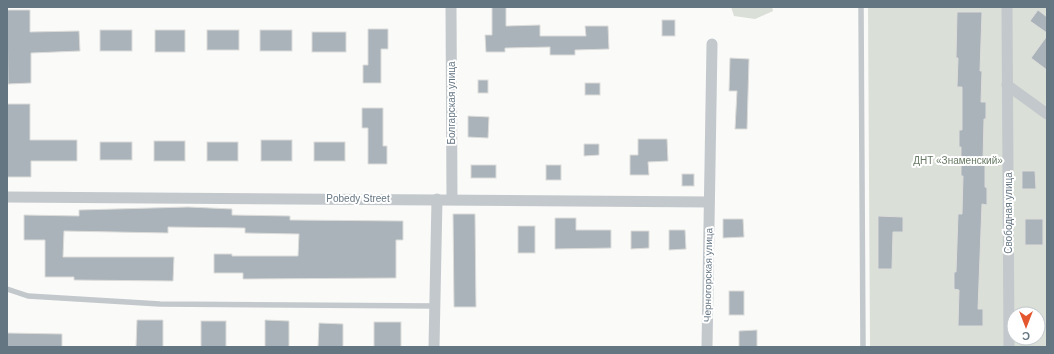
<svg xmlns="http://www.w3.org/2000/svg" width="1054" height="354" font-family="Helvetica,sans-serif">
<rect width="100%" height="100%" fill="#fafaf8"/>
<g fill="#dadfd7" fill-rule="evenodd">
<path d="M731 7H772L773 11 755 19 734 16Z"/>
<path d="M868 7H1047V347H870ZM1014 314H1038V338H1014Z"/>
</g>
<g fill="#aab3b9" stroke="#dcdcda">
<path d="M492 7H506V26L540 25V36H586L585 26H608L609 49 575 50V55H550V47L505 48V52H486L485 35H492Z"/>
<path d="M7 10H30V32L79 31 80 51 31 53V83L8 84Z"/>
<path d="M1038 10 1047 17V33L1030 21Z"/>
<path d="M957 12H982L980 71H982L981 102H986V119H984L983 160H985V187L987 188V205L982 204 978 309H983V326H958L959 290 954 289V272H956L958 214H962L963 176H961V147H959V130H962V87H957L958 58H956Z"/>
<rect x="662" y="20" width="13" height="16"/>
<path d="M368 29H388V49H381V83H363V65H368Z"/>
<rect x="100" y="30" width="32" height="21"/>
<rect x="155" y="30" width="30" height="22"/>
<rect x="207" y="30" width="32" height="20"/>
<rect x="260" y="30" width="32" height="21"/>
<rect x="312" y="32" width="34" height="20"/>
<path d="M1047 36V70L1031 58Z"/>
<path d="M730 58 749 59 747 129H735L737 91H729Z"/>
<rect x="478" y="80" width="10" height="13"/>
<rect x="585" y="83" width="15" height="12"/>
<path d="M7 104H30V140H77V161H31V177H7Z"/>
<path d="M362 108H383V146H387V164H368V128H362Z"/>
<path d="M468 116 489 117 488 138 468 137Z"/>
<path d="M638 139H667L668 161 648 162 649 175H630V155H638Z"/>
<rect x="261" y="140" width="31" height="21"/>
<rect x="154" y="141" width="31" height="20"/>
<rect x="100" y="142" width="32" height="18"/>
<rect x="207" y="142" width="31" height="19"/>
<rect x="314" y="142" width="31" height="19"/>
<path d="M584 144H599V155L584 156Z"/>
<rect x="471" y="165" width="25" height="13"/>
<rect x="546" y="165" width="15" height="15"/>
<path d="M1022 171H1035L1036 189H1022Z"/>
<rect x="682" y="174" width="12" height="12"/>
<path d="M188 207 232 209V215L290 216V220L403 221V240H396V278L243 279V273H214V254H232V256H298L299 234 245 233V228L168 227V233L64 231 63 257H174L173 281 74 280V277H45V240H24V215L79 216V210Z"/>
<path d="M453 214H475L476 307H454Z"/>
<path d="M878 216 903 217V232H893L892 269H878Z"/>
<path d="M555 218H576V230H611V248L555 249Z"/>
<path d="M723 219H743L744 237 723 238Z"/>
<rect x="1025" y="219" width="18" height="26"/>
<rect x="518" y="226" width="17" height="27"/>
<path d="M669 230H685L686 249 669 250Z"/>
<path d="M631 231H649V248L631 249Z"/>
<rect x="729" y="291" width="15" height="24"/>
<path d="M137 320H163V347H136Z"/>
<path d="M265 320 289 321V347H265Z"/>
<rect x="201" y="321" width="25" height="26"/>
<rect x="374" y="322" width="27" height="25"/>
<path d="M319 323 343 324V347H318Z"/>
<path d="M757 330V347H739V331Z"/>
<path d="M7 333 62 334V347H7Z"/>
</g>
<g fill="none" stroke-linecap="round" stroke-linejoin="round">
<g stroke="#c3c8cc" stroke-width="5.5">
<path d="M861 7 863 347"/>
<path d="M7 289 28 296 160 304 435 306"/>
</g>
<g stroke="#c3c8cc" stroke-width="11">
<path d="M451 7 452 199"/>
<path d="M1007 7 1009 347"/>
<path d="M1007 85 1047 114"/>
<path d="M7 197 709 202"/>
<path d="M434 347 437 199"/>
<path d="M707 347 712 44"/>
</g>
</g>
<g text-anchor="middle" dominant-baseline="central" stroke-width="4" stroke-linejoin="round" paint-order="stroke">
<g font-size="10" fill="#657683" stroke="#fff">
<text transform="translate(451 103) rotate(-90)">Болгарская улица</text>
<text x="358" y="198">Pobedy Street</text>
<text transform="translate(1008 213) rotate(-90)">Свободная улица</text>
<text transform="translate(708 275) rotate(-89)">Черногорская улица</text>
</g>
<g font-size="10" fill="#687a64" stroke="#fff">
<text x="958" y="160">ДНТ «Знаменский»</text>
</g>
</g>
<rect width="1054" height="354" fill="none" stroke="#657683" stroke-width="16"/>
<g transform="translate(1026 326) rotate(180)"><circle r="19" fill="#ffffff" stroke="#c1c8cd"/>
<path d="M0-3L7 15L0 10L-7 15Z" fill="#e4572e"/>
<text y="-6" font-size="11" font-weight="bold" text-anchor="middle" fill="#657683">С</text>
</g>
</svg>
